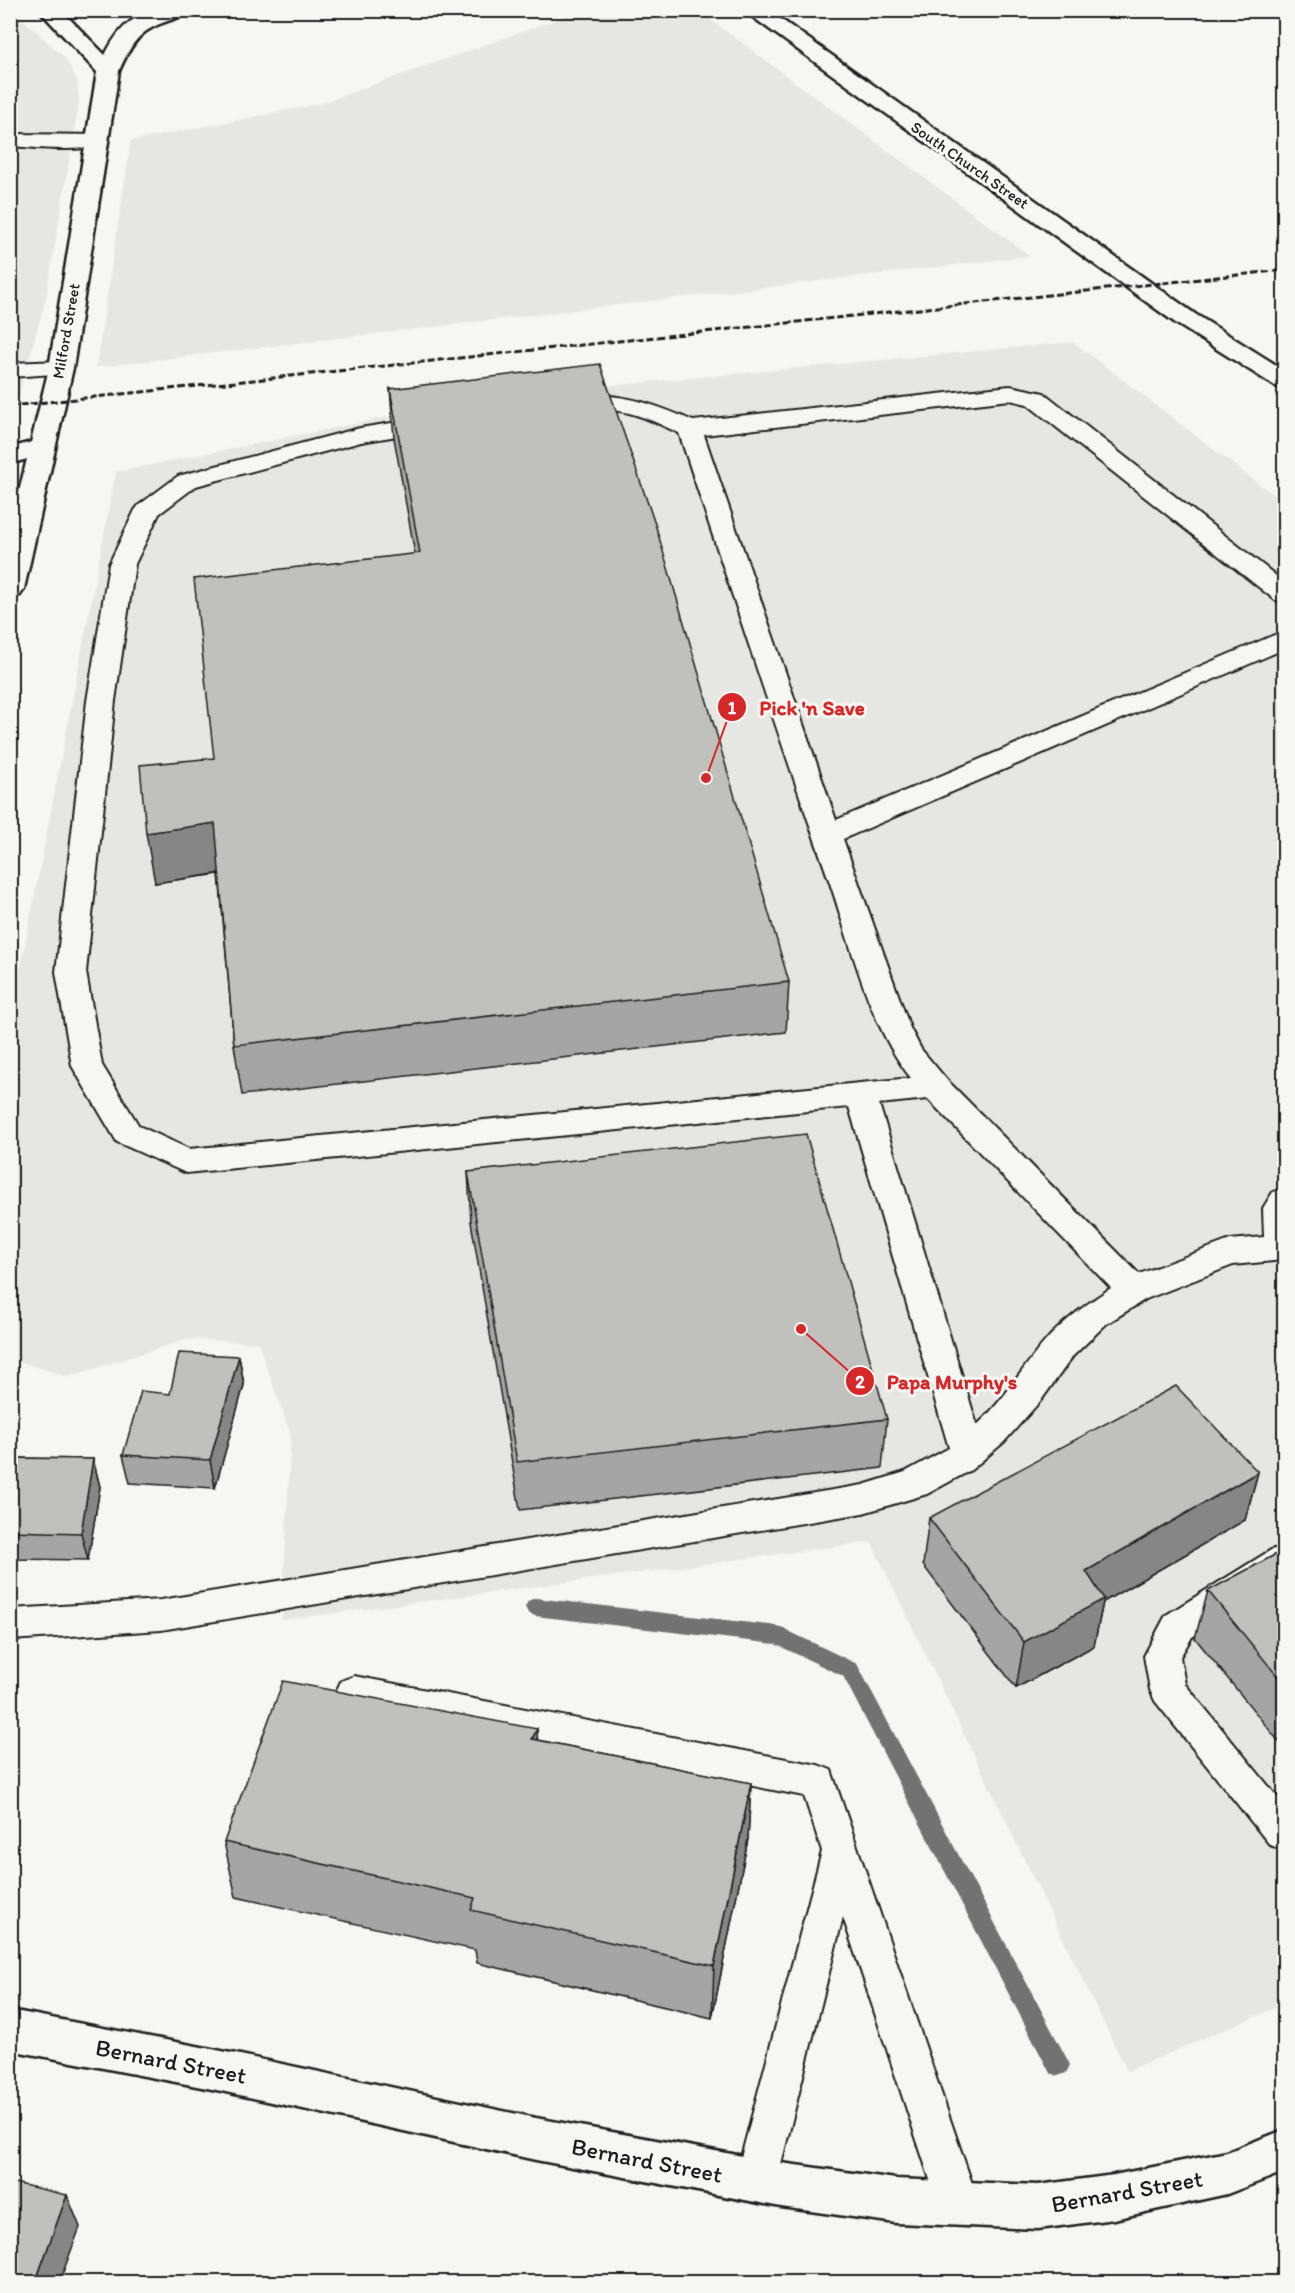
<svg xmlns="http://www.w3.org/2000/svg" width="1295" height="2293" font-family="Itim,sans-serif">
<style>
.built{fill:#e6e6e2}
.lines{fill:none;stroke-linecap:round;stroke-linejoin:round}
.stream{fill:#727271;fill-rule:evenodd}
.service-casing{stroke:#1c1c1c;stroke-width:4}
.minor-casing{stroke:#1c1c1c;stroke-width:5}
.tertiary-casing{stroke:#1c1c1c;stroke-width:5}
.secondary-casing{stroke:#1c1c1c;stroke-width:5}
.service{fill:#f6f6f2;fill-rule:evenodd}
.minor{fill:#f6f6f2;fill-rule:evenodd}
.tertiary{fill:#f6f6f2;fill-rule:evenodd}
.secondary{fill:#f6f6f2;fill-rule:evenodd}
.rail{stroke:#1c1c1c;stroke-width:3;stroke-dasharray:7 3;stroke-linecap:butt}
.wall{fill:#a5a5a3;stroke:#1c1c1c;stroke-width:1.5}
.shaded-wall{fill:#868684;stroke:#1c1c1c;stroke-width:1.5}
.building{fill:#c0c0bd;stroke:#1c1c1c;stroke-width:1.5}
.labels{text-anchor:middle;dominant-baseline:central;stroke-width:6;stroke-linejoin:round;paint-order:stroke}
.far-street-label{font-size:16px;fill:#1c1c1c;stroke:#f6f6f2}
.near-street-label{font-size:24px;fill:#1c1c1c;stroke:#f6f6f2}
.leader{fill:none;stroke:#d62828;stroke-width:2}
.callout-dot{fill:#d62828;stroke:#f6f6f2;stroke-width:2}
.mark-label{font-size:18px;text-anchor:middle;font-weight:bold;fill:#fff}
.callout-label{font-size:21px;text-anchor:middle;font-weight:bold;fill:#d62828;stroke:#f6f6f2;stroke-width:6;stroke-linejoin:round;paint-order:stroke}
</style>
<rect width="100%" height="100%" fill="#f6f6f2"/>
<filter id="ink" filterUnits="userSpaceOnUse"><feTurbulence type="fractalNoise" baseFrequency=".0167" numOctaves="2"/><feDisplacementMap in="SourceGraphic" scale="12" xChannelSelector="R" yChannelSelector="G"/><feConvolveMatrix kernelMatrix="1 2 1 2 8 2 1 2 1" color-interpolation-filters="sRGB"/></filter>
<g filter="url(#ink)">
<path class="built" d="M13,10l53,49 11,21 2,22 -33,196 -28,101 -7,1 -1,-389z
M583,10l116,1 331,245 -934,111 35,-226 188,-37z
M1073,342l211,161v1501l-157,67 -256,-529 -589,78 9,-185 -33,-92 -70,-4 -120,38 -57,-18v-340l105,-547 372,-75z"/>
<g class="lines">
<path class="stream" d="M535,1598l243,28 79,38 209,393 4,8 -4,8 -8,3 -8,-3 -207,-397 -68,-32 -240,-28 -7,-3 -3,-6 3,-6z"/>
<defs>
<path id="service" d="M10,134l95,1 3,5 -3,5c-30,7 -64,3 -95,1z
M61,361l8,2 4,5 -4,5 -59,4v-14z
M1010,386l34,7 240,189v20l-9,-2 -248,-196 -17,-4 -306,35 132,385 448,-189v18l-441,190 67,189 11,21 25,30 193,195 91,-34 34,-3 -1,-29 10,-16 11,-3v71l-51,5 -87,34 -40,25 -33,32 -31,43 -38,43 -33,28 -44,24 -64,19 -702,117 -151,10v-31l151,-9 702,-115 42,-13 44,-24 -100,-341 -663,66 -69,-31 -45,-76 -16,-94 31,-271 22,-137 26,-54 4,-5 39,-29 182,-48 76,-12 9,2 3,5 -3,5 -84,14 -165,44 -37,28 -24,50 -20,137 -29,271 16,93 37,61 50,23 722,-71c-40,-49 -60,-132 -80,-192 -53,-150 -102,-302 -152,-453 -22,-10 -43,-21 -68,-23 -17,-1 -33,4 -49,0l-3,-5 3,-5c48,-12 88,2 131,21zM928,1099l183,189c-22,14 -42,29 -61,48 -26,28 -44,63 -73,89l-98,-321z
M1284,1546v33l-92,58 -12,20 5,27 99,121v45l-14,-5 -115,-144 -5,-11 -6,-34 22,-41 105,-65z
M354,1676l464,89 13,5 148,434 -6,15 -15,6 -15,-6 -100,-302 -66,263 -6,15 -15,6 -15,-6 -6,-15 87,-329 -18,-55 -450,-88 -13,-5 -5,-11 5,-11z"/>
<path id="minor" d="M10,2010l202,39 324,69 245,45 115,16 142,6 76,-10 113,-23 57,-22v42l-57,22 -113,25 -76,10 -142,-6 -115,-16 -245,-47 -324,-71 -202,-39z"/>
<path id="tertiary" d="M42,439l9,3 4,5 -4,5 -41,12v-16z"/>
<path id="secondary" d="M39,10h22l44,45c21,-41 39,-45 82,-45l-2,5c-40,13 -49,17 -66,56l-46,297 -49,221 -4,6 -10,2v-68l39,-161 48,-296z
M743,10h25l427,304 89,56v18l-9,-2 -98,-62z"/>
</defs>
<use href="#service" class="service-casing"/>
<use href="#minor" class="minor-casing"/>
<use href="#tertiary" class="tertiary-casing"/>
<use href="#secondary" class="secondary-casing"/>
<use href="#service" class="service"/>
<use href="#minor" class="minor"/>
<use href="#tertiary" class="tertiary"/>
<use href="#secondary" class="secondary"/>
<path class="rail" d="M10,406l1274,-136"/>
</g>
<path class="wall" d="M390,389l399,593 -3,50 -544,63 -8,-50 -15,-171 -64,9 260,-329 -21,-116z
M468,1172l419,247 -5,49 -362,42 -49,-288z
M239,1356l5,29 -29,103 -85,-5 -7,-28 47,-61z
M10,1458l83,1 7,28 -12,73 -78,-1z
M1258,1472l-13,48 -142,82 -9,44 -78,42 -93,-123 6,-47z
M1284,1550v198l-89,-110 13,-47z
M538,1740l213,43 -3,56 -36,179 -235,-55 -2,-13 -239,-53 -12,-55z"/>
<path class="shaded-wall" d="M215,823l7,50 -67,10 -9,-50z
M239,1356l5,29 -29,103 -5,-28z
M93,1459l7,28 -12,73 -7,-27z
M1258,1472l-13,48 -142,82 -9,44 -78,42 8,-46 62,-71z
M537,1729l3,56 -8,-46z
M751,1783l-3,56 -36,179 2,-52z
M67,2195l13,32 -21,56h-24z"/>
<path class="building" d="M600,364l56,163 133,455 -555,63 -19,-222 -69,10 -6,-68 74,-7 -20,-179 226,-26 -30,-164z
M806,1134l81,285 -370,43 -49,-290z
M179,1353l60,3 -29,104 -87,-5 18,-64 29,3z
M1176,1386l82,86 -172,99 18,28 -80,43 -95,-124z
M10,1458l83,1 -12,74 -71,-2z
M1284,1550v134l-76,-93z
M283,1681l254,48 -5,10 219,44 -37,183 -243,-56 4,-12 -251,-56z
M10,2182l57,13 -32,88h-25z"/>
</g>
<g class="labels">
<g class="far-street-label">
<text transform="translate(970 165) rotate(35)">South Church Street</text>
<text transform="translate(66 331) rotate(-80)">Milford Street</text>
</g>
<g class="near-street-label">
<text transform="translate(171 2061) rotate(11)">Bernard Street</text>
<text transform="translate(647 2160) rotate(11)">Bernard Street</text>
<text transform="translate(1127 2191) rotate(-10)">Bernard Street</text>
</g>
</g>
<path class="leader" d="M706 778L732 707M801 1329L860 1381"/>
<g class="callout-dot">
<circle cx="706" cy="778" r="6"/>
<circle cx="801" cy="1329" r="6"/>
<circle cx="732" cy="707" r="15"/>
<circle cx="860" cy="1381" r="15"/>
</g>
<g class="mark-label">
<text x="732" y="714">1</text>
<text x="860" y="1388">2</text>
</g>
<g class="callout-label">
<text x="812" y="715">Pick 'n Save</text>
<text x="952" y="1389">Papa Murphy's</text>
</g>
<rect width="1295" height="2293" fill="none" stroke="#f6f6f2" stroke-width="36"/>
<rect x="18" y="18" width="1259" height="2257" fill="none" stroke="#1c1c1c" stroke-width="2" filter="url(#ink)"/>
</svg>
